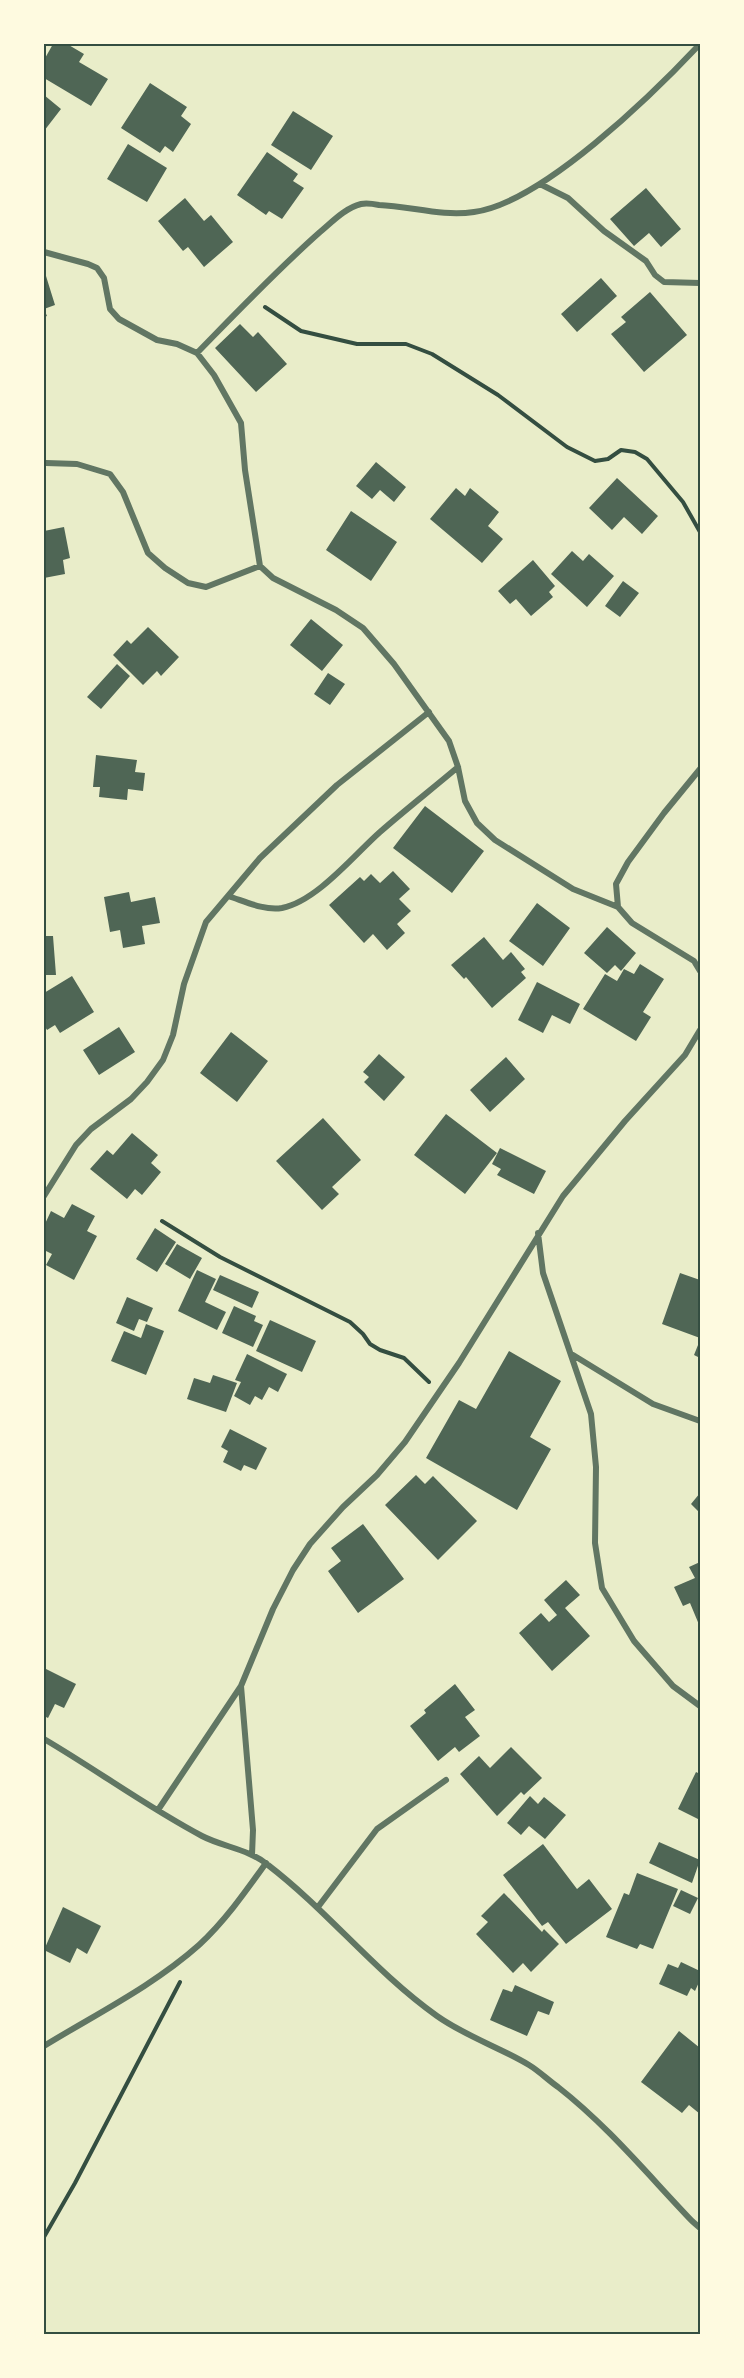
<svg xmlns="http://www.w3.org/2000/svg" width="744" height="2378" font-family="Manrope,sans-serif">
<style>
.building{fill:#4f6655}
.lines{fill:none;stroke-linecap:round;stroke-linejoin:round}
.path{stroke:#344e41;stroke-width:4}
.minor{stroke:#617663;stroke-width:6}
.neatline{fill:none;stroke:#344e41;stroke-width:2}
</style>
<rect width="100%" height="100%" fill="#e9edc9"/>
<path class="building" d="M53,44h14l17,10 -5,8 29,17 -17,27 -47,-28v-18z
M150,83l37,24 -6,9 10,8 -18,28 -8,-6 -5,7 -39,-25z
M44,95l17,14 -17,22z
M293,111l40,25 -22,34 -40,-25z
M128,144l39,24 -20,34 -40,-23z
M267,152l31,22 -5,7 11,7 -22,31 -13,-8 -3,4 -29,-20z
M646,188l35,41 -20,18 -12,-14 -15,13 -24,-27z
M185,198l19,23 7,-6 22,27 -29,25 -16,-20 -5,4 -25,-30z
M46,276l9,29 -11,4 3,7 -3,1v-40z
M601,278l16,18 -40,36 -16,-18z
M650,292l37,43 -43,37 -33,-38 15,-12 -5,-5z
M240,324l13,13 5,-5 29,32 -31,28 -41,-44z
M376,462l30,25 -12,15 -14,-12 -8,9 -16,-13z
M617,478l41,38 -16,18 -18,-17 -12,13 -23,-22z
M456,488l9,8 5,-8 29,24 -11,14 15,13 -21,24 -52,-44z
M351,511l46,31 -26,39 -45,-31z
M64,527l6,31 -7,2 2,14 -21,4v-47z
M572,551l11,10 6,-7 25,22 -27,31 -36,-33z
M533,560l22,26 -6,6 4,5 -22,19 -15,-17 -6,5 -12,-13z
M623,581l16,12 -19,24 -15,-11z
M311,619l32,26 -21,26 -32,-26z
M148,627l31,30 -18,19 -4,-5 -14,14 -30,-30 14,-15 4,4z
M117,664l13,12 -29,33 -14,-12z
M328,673l17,11 -15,21 -16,-11z
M96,755l41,5 -2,12 10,1 -2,18 -15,-2 -1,11 -28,-3 1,-10h-7z
M425,806l59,45 -32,42 -59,-45z
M393,871l17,18 -11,10 12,12 -14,13 8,9 -18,17 -14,-16 -9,9 -35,-38 31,-28 4,4 7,-7 9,9z
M129,892l2,10 24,-5 5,26 -18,3 3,18 -22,4 -3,-18 -10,2 -6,-35z
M537,903l33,25 -27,38 -34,-25z
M607,927l29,26 -15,18 -6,-6 -8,8 -23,-20z
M44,936h9l3,39h-12z
M484,937l19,23 8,-8 14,17 -4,3 5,6 -34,30 -26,-31 -2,2 -13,-14z
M640,964l24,15 -21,33 8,5 -15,24 -53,-32 22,-35 12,7 7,-12 10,5z
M72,976l22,36 -34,21 -5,-8 -8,5 -3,-5v-32z
M537,982l43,22 -10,20 -18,-9 -9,18 -25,-13z
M119,1027l16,25 -36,23 -16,-25z
M231,1032l37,29 -31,41 -37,-29z
M379,1054l26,23 -21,24 -20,-19 5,-5 -6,-5z
M506,1057l19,22 -35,33 -20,-22z
M446,1114l51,39 -32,41 -51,-39z
M323,1118l38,42 -29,27 7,7 -17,16 -46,-49z
M132,1133l26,22 -7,8 10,9 -19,23 -7,-6 -8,10 -37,-30 17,-19 6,5z
M500,1148l46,23 -12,23 -37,-19 4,-6 -9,-5z
M72,1204l23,12 -8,15 10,5 -23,44 -28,-15 6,-11 -8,-4v-24l7,-15 13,7z
M155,1228l21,14 -19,30 -21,-13z
M177,1244l25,14 -12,21 -25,-15z
M197,1270l19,9 -11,23 21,10 -9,18 -39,-19z
M680,1273l20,7v58l-38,-14z
M220,1275l39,17 -7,16 -39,-18z
M127,1297l26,11 -6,14 -8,-3 -5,12 -18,-8z
M234,1306l22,10 -2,5 9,4 -10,22 -31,-14z
M270,1320l46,21 -14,31 -46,-21z
M146,1324l18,7 -18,44 -35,-14 13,-30 17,7z
M700,1340v18l-6,-3z
M509,1351l52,30 -31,56 21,12 -34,61 -91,-52 33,-58 17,9z
M247,1354l40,20 -9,18 -9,-5 -7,13 -7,-4 -5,9 -16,-9 7,-14 -6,-2z
M213,1375l24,8 -11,29 -39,-13 7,-21 16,5z
M230,1429l37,19 -11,22 -12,-5 -3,6 -18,-9 5,-11 -7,-4z
M416,1475l9,9 8,-8 44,45 -39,39 -53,-55z
M700,1493v20l-9,-9z
M363,1524l41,55 -46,34 -30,-42 13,-10 -10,-13z
M700,1562v65l-10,-24 -7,3 -9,-19 21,-9 -6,-11z
M566,1580l14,15 -15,13 25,28 -38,35 -33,-38 22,-20 8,9 8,-7 -13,-15z
M44,1668l32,16 -12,24 -9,-4 -7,14 -4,-2z
M455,1684l20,26 -10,7 15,19 -21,16 -4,-5 -17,14 -28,-35 16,-13 -2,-3z
M511,1747l31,31 -18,17 -3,-3 -24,24 -37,-42 19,-18 11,12z
M696,1772l4,2v46l-22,-11z
M530,1796l8,8 6,-7 22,18 -21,24 -16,-13 -8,9 -14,-12z
M659,1842l41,18 -8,23 -43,-20z
M543,1844l34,45 12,-10 23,30 -46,35 -18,-22 -6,4 -39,-51z
M637,1873l41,16 -25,60 -13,-5 -3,5 -31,-12 18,-44 5,2z
M681,1890l17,8 -8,16 -17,-8z
M504,1893l38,39 2,-3 15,15 -28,28 -8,-9 -10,10 -37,-39 12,-12 -7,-6z
M63,1907l38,19 -14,28 -10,-6 -7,15 -26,-13z
M681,1962l19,9v9l-5,11 -4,-3 -4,8 -28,-12 9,-20 10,4z
M515,1985l39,17 -5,13 -11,-4 -11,25 -37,-16 13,-31 9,3z
M679,2031l21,17v66l-11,-9 -7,8 -41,-31z"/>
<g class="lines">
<path class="path" d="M265,307l36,24 56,13h49l26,10 66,41 69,52 28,14 13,-2 13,-9 14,2 12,7 36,43 17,30
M162,1221l58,36 130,65 13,12 7,10 10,6 24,8 25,24
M44,2237l31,-54 105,-201"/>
<path class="minor" d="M540,184l28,14 36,33 42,30 9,14 9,7 36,1
M44,252l44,12 9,4 7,10 6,31 9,10 38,21 20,4 20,9 17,22 27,48 4,47 15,96 13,12 63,32 27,18 31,36 55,77 9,26 7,34 12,22 18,17 78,49 45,18
M197,353c40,-41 80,-83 123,-121 12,-10 25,-24 41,-28 5,-1 13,0 18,1 31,1 63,12 95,7 68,-9 179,-118 226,-168
M46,463l31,1 33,10 13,18 25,61 17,15 23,15 18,4 54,-21
M700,769l-36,44 -36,49 -12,22 2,23 14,16 62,38 6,10
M228,896c16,5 36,15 54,12 35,-7 72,-53 98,-76 25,-22 52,-43 78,-65
M44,1196l32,-51 15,-16 40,-30 16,-17 16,-22 10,-25 11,-51 22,-62 54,-64 77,-73 92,-73
M538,1233l5,40 48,141 5,53 -1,76 7,45 32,53 39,45 27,20
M573,1355l80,49 47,17
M241,1686l12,144 -1,25
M44,1739c53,31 103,68 158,97 21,11 47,13 66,29 60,46 107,107 169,151 28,20 62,31 92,49 10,6 19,15 29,22 50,39 90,88 134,134l8,7
M158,1810l83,-124 32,-77 20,-39 17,-26 33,-37 34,-32 28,-33 54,-79 104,-167 62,-75 60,-66 15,-25
M318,1907l59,-78 69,-49
M44,2046c52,-32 109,-60 155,-101 26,-24 47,-54 67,-82"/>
</g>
<rect width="744" height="2378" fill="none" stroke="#fefae0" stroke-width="90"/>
<rect x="45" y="45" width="654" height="2288" class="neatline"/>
</svg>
